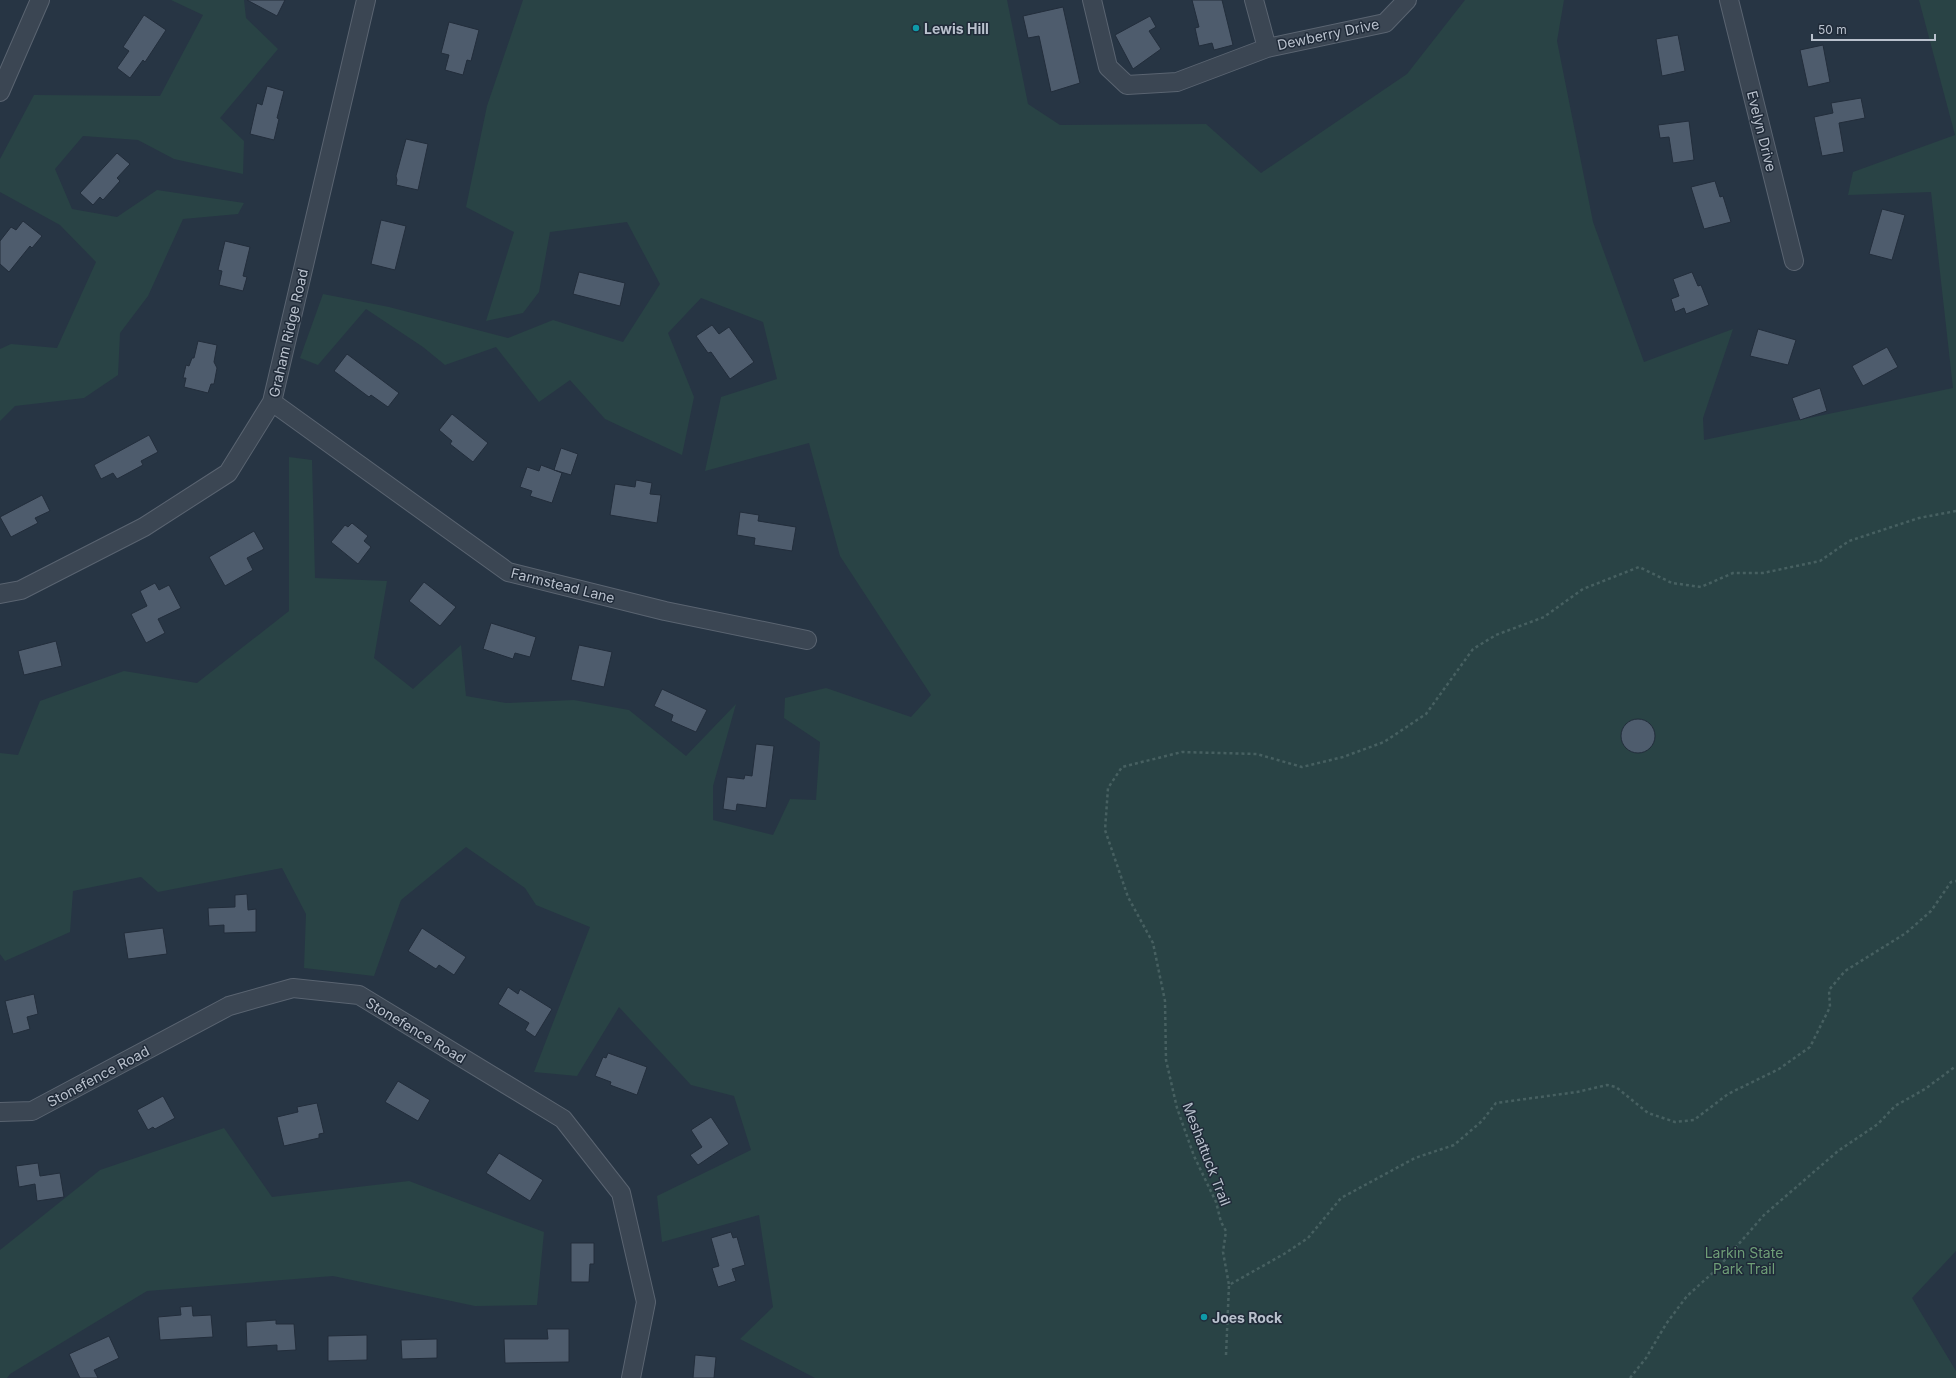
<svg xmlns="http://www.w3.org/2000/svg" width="1956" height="1378" font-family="Inter,sans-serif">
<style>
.green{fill:#294345}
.building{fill:#4e5c6d;stroke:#222d3b}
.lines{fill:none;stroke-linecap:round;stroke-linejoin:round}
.minor-casing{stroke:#5a6471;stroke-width:20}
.path{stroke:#476061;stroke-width:2.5;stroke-dasharray:3 3;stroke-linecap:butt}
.minor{stroke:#3b4653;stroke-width:18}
.culture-dot{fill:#0f9aa8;stroke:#202b39;stroke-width:1.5}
.labels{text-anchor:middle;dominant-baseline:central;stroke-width:3;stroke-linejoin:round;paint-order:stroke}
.poi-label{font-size:14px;font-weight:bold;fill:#b9c1cd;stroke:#202b39;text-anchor:start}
.street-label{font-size:14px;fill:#b9c1cd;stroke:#202b39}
.park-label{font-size:14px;fill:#6f9e77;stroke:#202b39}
</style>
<rect width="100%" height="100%" fill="#273544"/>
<path class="green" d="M171,0h73l2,18 32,31 -58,69 24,23 -1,33 -69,-15 -36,-19 -55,-4 -28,33 17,40 45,8 40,-27 87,13 -6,11 -55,5 -35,77 -28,37 -2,42 -34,23 -69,8 -15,15v-72l11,-5 46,4 39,-86 -36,-37 -60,-33v-33l34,-64 126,1 43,-81z
M523,0h484l21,104 32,21 146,-1 55,49 146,-99 58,-74h99l-7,41 36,181 51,140 89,-33 -30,89 1,22 249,-52 -22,-196 -83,3 5,-23 102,-37 -36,-135h37v1251l-44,47 44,73v7h-1141l-75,-39 33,-32 -14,-92 -97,27 -5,-46 94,-46 -17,-54 -43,-11 -72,-78 -42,69 -43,-4 56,-145 -54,-22 -11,-17 -59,-41 -65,53 -27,76 -70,-8 2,-54 -24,-46 -124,24 -17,-15 -68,14 -3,41 -65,29 -5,-7v-201l18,2 22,-54 84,-30 73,12 92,-72v-154l23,3 3,118 72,3 -13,77 39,31 48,-44 5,51 40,7 68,-3 55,10 57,46 50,-52 -23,82v34l60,15 17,-36 26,1 4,-58 -36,-24 1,-20 41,-10 85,29 20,-22 -91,-139 -31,-113 -104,28 16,-74 56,-18 -14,-57 -62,-24 -33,35 26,64 -12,58 -77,-36 -35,-39 -31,22 -43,-55 -51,18 -22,-18 -57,-38 -48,56 -18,-7 23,-64 66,13 119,31 45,-18 70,22 37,-58 -33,-62 -77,10 -11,60 -16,21 -37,8 28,-89 -48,-25 21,-101z
M224,1128l48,69 137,-16 135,51 -7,73 -62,1 -142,-30 -186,15 -137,83 -3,4h-7v-128l100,-80z"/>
<path class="building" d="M247,0h38l-8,16z
M1192,0h30l11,45 -19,5 -2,-7 -13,3 -4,-18 4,-1z
M1063,7l17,76 -29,9 -12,-56 -11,2 -5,-22z
M144,15l22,15 -21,32 -2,-2 -13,18 -13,-10 12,-17 -6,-4z
M1150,16l6,11 -7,4 12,18 -28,20 -18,-34z
M449,22l30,8 -8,31 -4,-1 -4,15 -18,-5 4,-15 -8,-2z
M1678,35l7,36 -23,5 -6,-37z
M1823,45l7,37 -22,5 -8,-37z
M267,86l17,5 -7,27 2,1 -5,21 -24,-6 7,-31 5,2z
M1861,98l4,20 -26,5 5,29 -22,4 -8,-39 19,-4 -2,-10z
M1689,121l5,39 -21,3 -4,-26 -9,1 -2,-13z
M406,139l22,5 -10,46 -22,-5 1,-5 -1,-4z
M117,153l13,11 -13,14 3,3 -17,19 -3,-3 -7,8 -13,-12z
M1715,181l5,16 3,-1 8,26 -27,7 -13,-42z
M1882,209l23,6 -13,45 -23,-6z
M381,220l25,6 -11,44 -24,-6z
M23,221l19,15 -10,12 -2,-2 -21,26 -9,-8v-23l11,-14 5,3z
M225,241l25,6 -7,29 4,1 -4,14 -24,-6 3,-14 -4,-1z
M579,272l46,11 -5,23 -47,-12z
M1692,272l6,14 3,-1 8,20 -23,9 -2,-6 -9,4 -4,-13 8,-3 -6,-17z
M712,325l7,9 10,-7 25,35 -24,17 -19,-27 -3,1 -12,-17z
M1758,329l38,11 -8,25 -38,-9z
M198,341l19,4 -3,17 3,6 -3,16h-3l-3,9 -24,-6 2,-9h-3l3,-13 3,1 3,-8h2z
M1887,347l11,20 -35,19 -11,-20z
M347,354l52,39 -11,14 -17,-12 -2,2 -35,-26z
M1820,388l7,23 -27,9 -8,-22z
M452,414l36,29 -15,19 -23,-18 2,-3 -13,-11z
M149,435l9,17 -17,9 2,4 -26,14 -4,-6 -12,6 -7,-14z
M561,448l17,6 -7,21 -17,-5z
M541,465l21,8 -10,30 -22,-7 2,-5 -12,-4 7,-20 12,4z
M636,480l16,3 -2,11 11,1 -4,28 -47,-8 5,-31 20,3z
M42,495l8,16 -15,7 3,5 -27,14 -11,-20z
M740,512l19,3 -1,6 38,6 -4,24 -38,-6 1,-7 -18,-3z
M352,523l16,13 -4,5 7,6 -13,17 -27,-22 14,-17 3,2z
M254,531l10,18 -17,9 6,12 -28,16 -16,-29z
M424,582l32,25 -16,19 -31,-25z
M155,583l4,7 10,-5 12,23 -23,11 7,14 -19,10 -15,-29 16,-8 -7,-15z
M491,623l45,14 -6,20 -15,-4 -2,6 -30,-10z
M56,641l6,25 -38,9 -6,-24z
M579,645l33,7 -8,35 -33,-7z
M662,689l45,21 -11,22 -25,-11 2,-6 -19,-9z
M1621 736a17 17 0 1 1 34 0a17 17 0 1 1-34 0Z
M756,744l18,2 -8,62 -29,-4 -1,7 -13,-2 4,-32 17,2 1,-4 7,1z
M247,894l1,16 8,-1v23l-32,1v-8l-15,1 -1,-18 27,-1v-12z
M163,928l4,26 -39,5 -4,-26z
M422,928l44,29 -12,18 -15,-10 -3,4 -28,-18z
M508,987l10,7 2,-5 32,20 -17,28 -10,-7 4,-7 -31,-19z
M34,994l4,20 -11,3 3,12 -17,5 -8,-33z
M608,1053l39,14 -10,28 -27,-10 1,-3 -16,-6 8,-19 3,1z
M398,1081l32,19 -12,21 -33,-19z
M163,1096l12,22 -20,11 -2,-2 -5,3 -11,-20z
M317,1103l7,30 -5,1v4l-35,8 -7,-29 21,-5 -1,-5z
M711,1117l18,27 -31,21 -8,-10 12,-8 -11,-17z
M499,1153l44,27 -13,21 -44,-28z
M38,1163l2,13 20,-3 4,24 -27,4 -2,-17 -16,3 -3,-21z
M731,1232l2,6 4,-1 8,28 -13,4 4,12 -18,6 -6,-19 7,-2 -8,-28z
M571,1243h23v21h-4l-1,18h-18z
M192,1306l1,10 18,-1 2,22 -53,3 -2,-23 23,-2 -1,-8z
M276,1320v4h18l2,26 -19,1v-6l-30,2 -1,-25z
M547,1329h22v33l-64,1 -1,-24h44z
M367,1335v25l-39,1v-25z
M109,1336l10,22 -25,12 4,8h-18l-11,-24z
M437,1339v19l-35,1 -1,-19z
M695,1355l21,2 -2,21h-21z"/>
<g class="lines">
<defs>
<path id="minor" d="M1092,0l16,67 19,18 50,-3 90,-34
M1254,0l13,48 118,-25 22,-23
M1729,0l65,261
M0,92l40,-92
M272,402l236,170 157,39 142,29
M0,594l21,-4 123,-63 84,-54 44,-71 94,-402
M0,1112l32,-1 197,-105 64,-18 66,7 204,124 58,74 25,109 -15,76"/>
</defs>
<use href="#minor" class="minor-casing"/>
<path class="path" d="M1956,511l-37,7 -70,23 -29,20 -57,12h-30l-32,14 -29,-4 -33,-16 -56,22 -39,28 -48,18 -23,14 -47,65 -42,28 -41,15 -41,10 -45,-13 -75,-2 -60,15 -14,21 -3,42 23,67 25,46 12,58 1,59 11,48 17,48 22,46 5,20 5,9 -3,21 6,33 55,-31 24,-16 33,-40 74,-40 39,-13 28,-24 14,-18 81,-11 30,-7 9,2 32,26 27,9 19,-2 34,-26 51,-25 31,-22 20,-40 -1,-17 16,-19 61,-38 25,-22 20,-29 5,-1
M1226,1355l3,-70
M1630,1378l16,-20 20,-34 21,-28 29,-26 48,-55 74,-64 40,-27 17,-18 30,-17 31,-23"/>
<use href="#minor" class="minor"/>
</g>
<g class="culture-dot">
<circle cx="916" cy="28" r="4"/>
<circle cx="1204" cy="1317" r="4"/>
</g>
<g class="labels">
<g class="poi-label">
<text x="924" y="28">Lewis Hill</text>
<text x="1212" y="1317">Joes Rock</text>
</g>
<g class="street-label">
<text transform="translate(1328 34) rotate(-12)">Dewberry Drive</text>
<text transform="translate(1762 131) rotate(76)">Evelyn Drive</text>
<text transform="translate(288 333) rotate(-77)">Graham Ridge Road</text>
<text transform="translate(563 585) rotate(14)">Farmstead Lane</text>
<text transform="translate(416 1030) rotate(31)">Stonefence Road</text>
<text transform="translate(98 1076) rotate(-28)">Stonefence Road</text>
<text transform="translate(1207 1154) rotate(69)">Meshattuck Trail</text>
</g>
<g class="park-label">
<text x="1744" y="1252">Larkin State<tspan x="1744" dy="16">Park Trail</tspan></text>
</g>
</g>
<path d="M1812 34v6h123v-6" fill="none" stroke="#b9c1cd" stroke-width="2"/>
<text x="1818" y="34" font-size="12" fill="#b9c1cd" stroke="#202b39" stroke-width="3" paint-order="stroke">50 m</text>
</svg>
